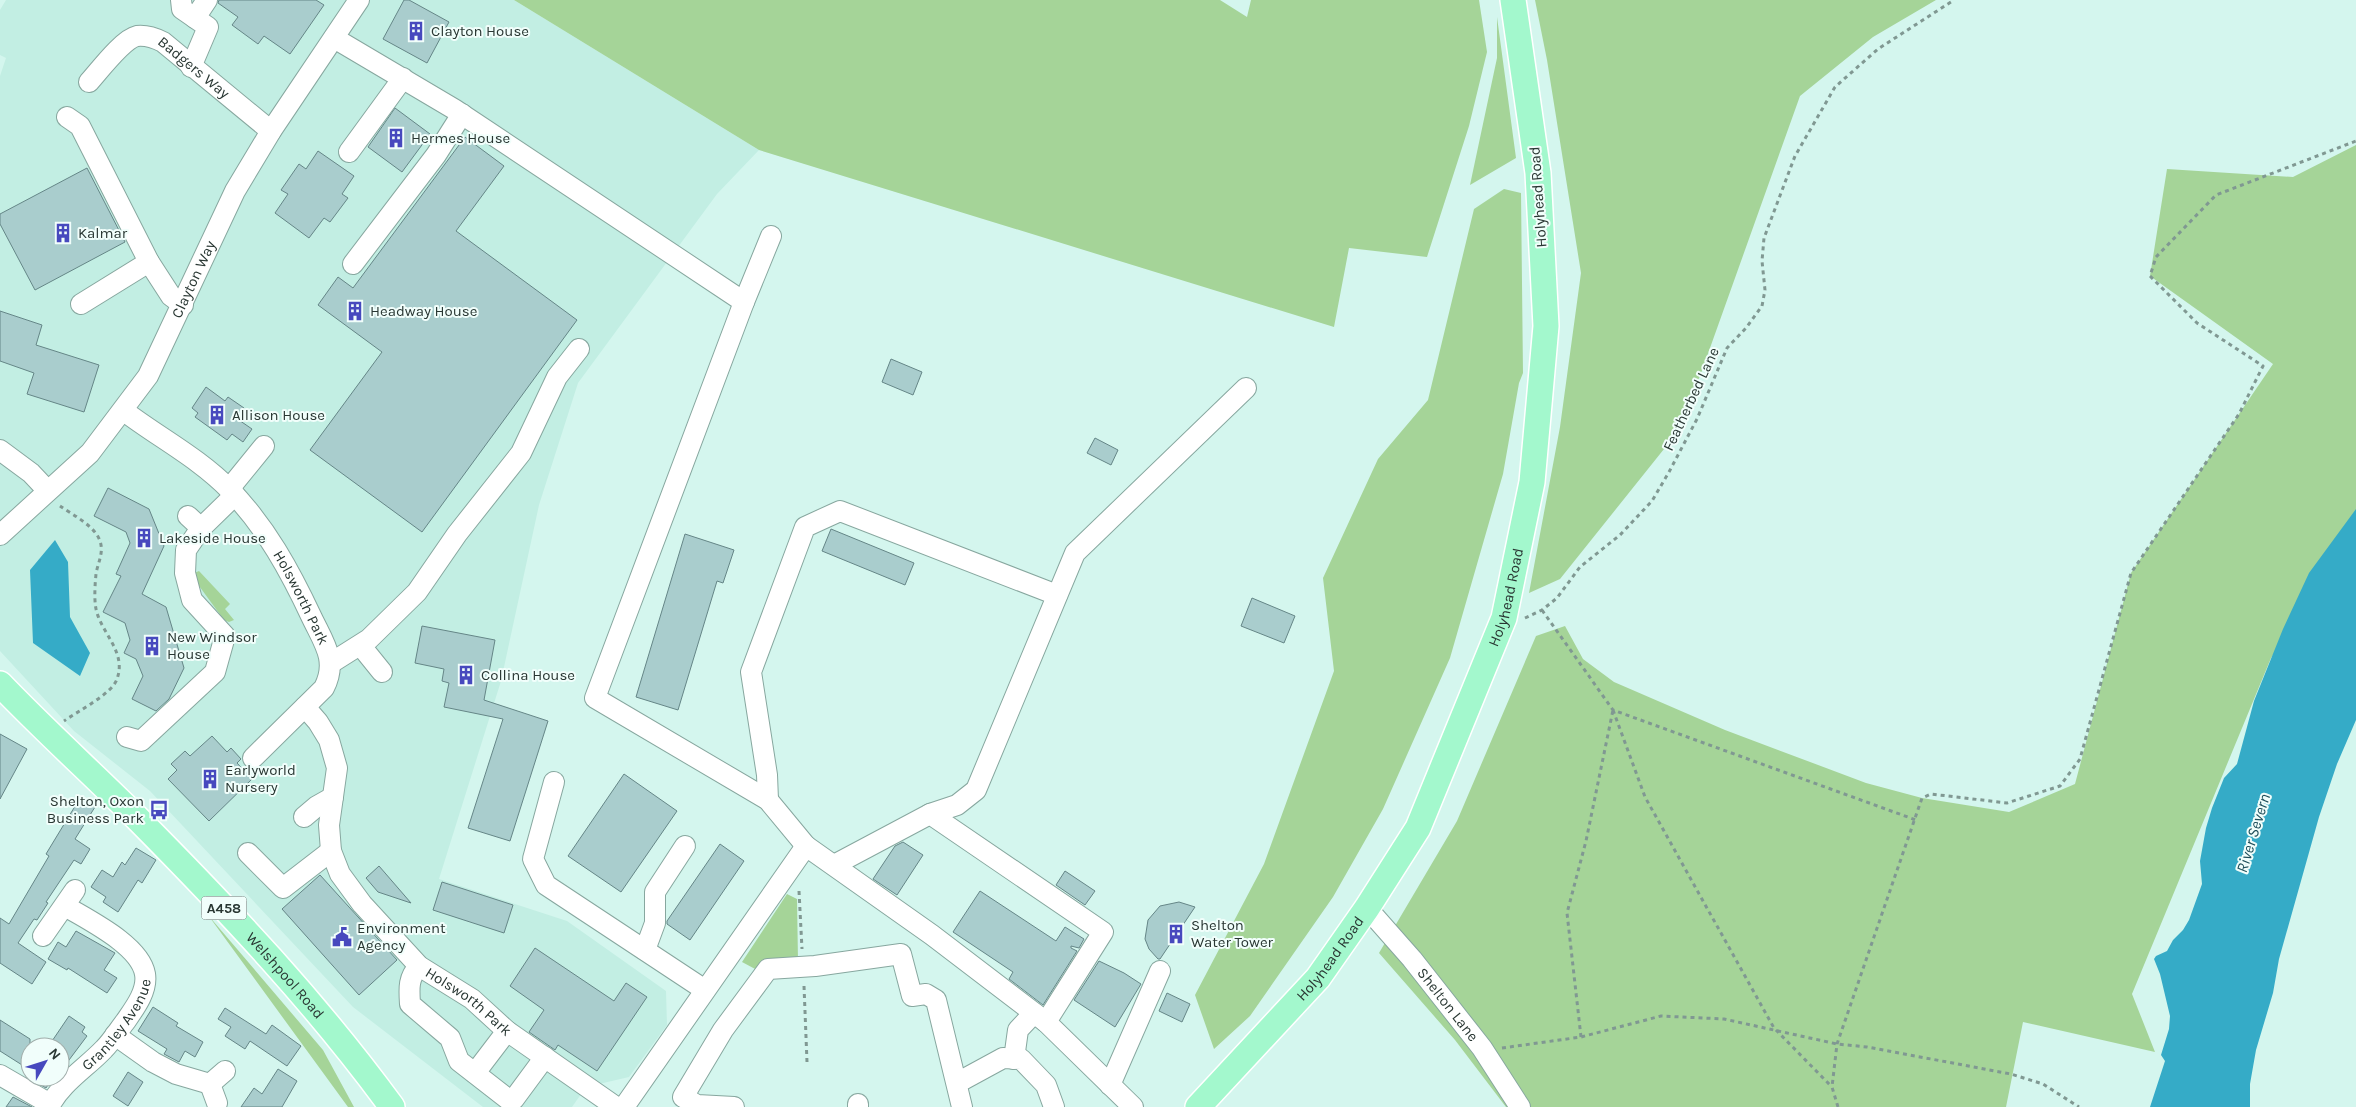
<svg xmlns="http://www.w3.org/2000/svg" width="2356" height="1107" font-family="Karla,sans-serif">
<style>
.built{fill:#c2eee3}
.green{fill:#a5d498}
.water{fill:#35abc7}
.building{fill:#a9cdcd;stroke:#658687}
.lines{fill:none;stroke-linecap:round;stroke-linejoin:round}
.minor-casing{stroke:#87a79f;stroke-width:22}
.major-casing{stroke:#fff;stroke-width:28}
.path{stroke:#809892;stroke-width:3;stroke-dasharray:4 4;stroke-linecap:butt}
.minor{stroke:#fff;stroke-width:20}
.major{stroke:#a3f8cd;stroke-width:25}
.labels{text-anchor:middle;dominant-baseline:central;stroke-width:4;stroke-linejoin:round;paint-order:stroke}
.shield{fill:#f1fefb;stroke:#65736f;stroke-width:1}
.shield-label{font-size:14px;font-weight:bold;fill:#293733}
.poi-label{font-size:15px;fill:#293733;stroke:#f1fefb;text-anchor:start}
.street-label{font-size:15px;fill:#293733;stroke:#f1fefb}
.water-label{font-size:16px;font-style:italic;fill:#1f4f5b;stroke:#f1fefb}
</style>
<rect width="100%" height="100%" fill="#d4f6ee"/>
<path class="built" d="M6,0h508l245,150 -42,44 -139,189 -39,122 -38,176 -62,198 128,42 99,70 1,34 -38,52 -43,10 -14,20h-89l-130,-100 -203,-216 -76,-60 -74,-80v-575l6,-18 -6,-3v-45z"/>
<path class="green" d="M514,0h706l27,17 4,-17h228l8,52 -18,74 -42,131 -78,-9 -15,79 -575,-177z
M1535,0h401l-63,37 -73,59 -100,280 -32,68 -108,135 -31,14 31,-166 21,-154 -34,-213z
M1497,17l19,141 -46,27 27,-127z
M2356,145v386l-85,127 -139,336 23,58 -132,-30 -17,85h-500l-51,-67 -76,-87 78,-132 79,-185 29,-10 18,33 31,23 111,48 141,53 56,15 87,14 66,-28 56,-211 142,-209 -123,-88 17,-107 126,8z
M1504,189l17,4 2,180 -4,10 -16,91 -53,184 -67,151 -50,88 -83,119 -36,33 -19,-54 69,-131 70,-193 -11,-93 55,-119 50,-59 46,-191z
M199,571l31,33 -5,5 9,11 -5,2 -5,-2 -30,-41v-6z
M787,894l10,5 1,62 -41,9 -15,-8z
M208,915l115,135 31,57h-6z"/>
<path class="water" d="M2356,509v211l-19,44 -18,53 -40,142 -6,34 -17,57 -6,34v23h-100l15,-46 -4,-6 8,-26 1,-13 -10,-42 -6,-15 2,-3 11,-5 6,-11 10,-10 6,-10 13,-36 -2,-23 6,-33 6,-20 12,-30 13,-14 17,-63 29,-72 26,-56z
M55,540l13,22 2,55 20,36 -10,23 -47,-33 -3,-73z"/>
<path class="building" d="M219,0h97l8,5 -34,49 -26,-18 -6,8 -26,-19 6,-8 -20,-14z
M404,0h5l40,22 -22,41 -44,-24z
M395,108l35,26 -28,38 -34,-25z
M465,137l39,29 -48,65 121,89 -155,212 -112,-82 72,-98 -64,-47 20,-28 15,11z
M318,151l36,25 -12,18 6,4 -18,24 -6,-4 -15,20 -34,-25 13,-19 -7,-4 18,-26 7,5z
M87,168l38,74 -90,48 -35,-66v-10z
M0,311l42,14 -6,20 63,20 -15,47 -57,-18 7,-21 -34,-12z
M891,359l31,13 -9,23 -31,-13z
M206,387l19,14 3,-4 16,11 -8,10 16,11 -9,13 -11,-8 -5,6 -32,-23 3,-4 -6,-5z
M1095,438l23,12 -7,15 -24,-12z
M108,488l41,21 15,37 -22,48 24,13 18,61 -15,31 -13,12 -24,-12 11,-23 -7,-17 -12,-6 6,-13 -5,-17 -22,-11 18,-36 -5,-2 14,-31 -4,-11 -32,-16z
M831,529l83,34 -9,22 -83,-34z
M685,534l49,16 -11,33 -6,-2 -39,129 -42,-13z
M1252,598l43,18 -11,27 -43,-17z
M422,626l73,14 -11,60 64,21 -38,120 -42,-13 35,-109 -59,-12 5,-24 -7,-2 2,-12 -29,-6z
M0,734l27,15 -27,50z
M212,736l15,16 4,-4 10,11 -4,4 15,16 -43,42 -41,-42 9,-9 -6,-6 14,-13 5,5z
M624,774l53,37 -56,81 -53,-36z
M80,798l15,9 -20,32 15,10 -9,15 -7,-4 -28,42 2,1 -11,17 -3,-1 -16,24 28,19 -14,22 -32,-21v-45l9,6 40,-68 -3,-2z
M903,842l20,13 -26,40 -24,-16 22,-33z
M720,844l24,17 -54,79 -23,-16v-3z
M136,848l20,12 -14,23 -4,-3 -20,32 -15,-10 3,-5 -15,-10 11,-17 11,7 9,-15 3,3z
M379,866l32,37 -33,-11 -12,-14z
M1065,871l30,20 -10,14 -29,-20z
M320,875l77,85 -38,35 -77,-86z
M442,882l71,23 -9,28 -71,-23z
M980,891l76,50 9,-14 19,12 -5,9 -8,-2v2l6,3 -34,54 -34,-26 4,-7 -60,-40z
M1179,902l16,5 -35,52h-2l-9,-10 -4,-10 3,-19 12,-14z
M76,931l39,22 -11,17 13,8 -10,15 -39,-25 -1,2 -19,-11 10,-17 8,5z
M535,948l79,53 12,-18 21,14 -50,74 -39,-26 -3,5 -26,-18 15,-22 -34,-24z
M1099,961l25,12 17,11 -26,43 -41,-27z
M1167,993l23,11 -8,18 -23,-11z
M153,1007l25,16 -2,3 27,16 -8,15 -10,-6 -6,11 -15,-8 3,-5 -29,-18z
M225,1008l41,26 6,-9 29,21 -14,20 -37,-25 -5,8 -20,-13 6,-9 -13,-8z
M69,1016l16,11 -3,5 5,4 -27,36v-25h-12z
M0,1020l30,19v31l-30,-19z
M278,1069l19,12 -15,26h-41l13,-19 8,6z
M128,1072l15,10 -15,24 -15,-10z
M27,1077h26l-7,11z
M13,1097l19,10h-26z"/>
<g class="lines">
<defs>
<g id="minor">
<path d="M181,0l1,9 26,18 -17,40"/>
<path d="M195,18l12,-18"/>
<path d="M334,38l120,71 290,193"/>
<path id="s1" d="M89,82c10,-11 34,-43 48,-46 9,-1 18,2 26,6l108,89"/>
<path d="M67,117l13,9 69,136"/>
<path d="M349,152l54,-74"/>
<path d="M771,236l-27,66 -149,396 173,102 38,46"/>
<path d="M353,264l83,-109 26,-41"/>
<path d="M81,304l68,-42 22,34 12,9"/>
<path id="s2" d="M124,411c34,26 75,47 106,79 36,37 60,81 82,128 12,25 26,43 12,70l-71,70"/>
<path d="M0,450l31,23 16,17"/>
<path d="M229,489l35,-43"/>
<path d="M188,516l13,12"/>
<path id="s3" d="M0,535l90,-82 58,-77 87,-185 36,-60 88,-131"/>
<path d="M361,646l21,26"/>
<path d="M331,663l38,-24 48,-47 40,-58 64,-81 36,-76 22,-28"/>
<path id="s4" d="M305,707l13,15 11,18 8,28 -8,57 2,26 9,23 22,30 57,62 53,33 35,32 109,76"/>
<path d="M127,737l14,4 74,-69 10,-36 -33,-36 -7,-27 1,-23 15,-22 34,-33"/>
<path d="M554,782l-21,77 13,26 159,105"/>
<path d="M768,800l-1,-25 -16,-103 54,-145 35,-16 217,84"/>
<path d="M930,814l27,-9 19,-15 99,-237 171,-165"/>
<path d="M304,817l13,-11 16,-9"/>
<path d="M248,853l35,35 48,-37"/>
<path d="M834,865l96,-51 173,118 -57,90"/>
<path id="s5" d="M1367,908l45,51 70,89 38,59"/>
<path d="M43,936l32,-46"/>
<path d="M645,950l10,-27v-31l30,-46"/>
<path d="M419,966c-11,12 -10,22 -9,38l40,34 9,23 50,39 5,-1 31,-42"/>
<path d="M115,1035l38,27 23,12 34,10"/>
<path d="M1014,1059l4,-29 16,-17"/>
<path d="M475,1073l32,-42"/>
<path d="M0,1075l50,29"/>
<path d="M957,1083l46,-25 18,1 25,26 8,22"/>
<path d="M1110,1085l50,-114"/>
<path d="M217,1103l-7,-19 15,-13"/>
<path d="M858,1104v3"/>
<path id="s6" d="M49,1107c12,-24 37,-39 55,-58 8,-8 14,-18 21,-27 9,-13 23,-31 20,-48 -5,-29 -57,-54 -80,-68"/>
<path d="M624,1107l182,-261 126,89 114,87 87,85"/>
<path d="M734,1107l-37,-2 -14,-8 40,-67 45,-61 47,-3 86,-12 11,42 14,-2 10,6 26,107"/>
</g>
<g id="major">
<path id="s7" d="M0,684c45,47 94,91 140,137 90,91 176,182 252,286"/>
<path id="s8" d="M1198,1107l120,-129 49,-70 51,-80 86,-210 28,-136 14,-156 -8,-153 -25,-173"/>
</g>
</defs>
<use href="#minor" class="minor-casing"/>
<use href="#major" class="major-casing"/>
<path class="path" d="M60,506c13,9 35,20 40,35 4,12 -2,21 -4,33 -1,10 -2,25 0,35 5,24 31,43 21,70 -5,15 -39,32 -53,42
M1542,610l71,100 303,110
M1525,618l17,-8 15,-12 23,-31 40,-32 32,-34 17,-29 28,-53 30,-71 19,-20 16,-22 3,-16 -3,-29 2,-23 31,-82 40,-69 43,-38 76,-49
M1613,710l32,87 129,231 57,58
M799,891l3,58
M804,986l3,76
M1581,1037l-14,-124 19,-72 27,-131
M1502,1048l79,-11 80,-21 63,3 113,25 30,3 144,27 32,10 36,23
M1838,1107l-6,-20 5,-43 85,-246 9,-4 76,9 53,-17 20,-27 51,-186 108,-159 24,-48 -66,-43 -47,-47 6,-19 60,-62 140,-54"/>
<use href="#minor" class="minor"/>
<use href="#major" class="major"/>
</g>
<defs>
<symbol id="building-bare" viewBox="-9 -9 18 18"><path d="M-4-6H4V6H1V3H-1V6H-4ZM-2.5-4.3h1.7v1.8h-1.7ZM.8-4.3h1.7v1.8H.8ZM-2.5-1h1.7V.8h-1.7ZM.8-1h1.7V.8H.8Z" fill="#4749be" stroke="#f1fefb" stroke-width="2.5" paint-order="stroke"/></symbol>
<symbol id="bus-bare" viewBox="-9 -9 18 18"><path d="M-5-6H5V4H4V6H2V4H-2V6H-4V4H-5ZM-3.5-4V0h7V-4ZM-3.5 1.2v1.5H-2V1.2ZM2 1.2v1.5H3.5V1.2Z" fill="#4749be" stroke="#f1fefb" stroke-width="2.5" paint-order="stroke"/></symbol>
<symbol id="civic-bare" viewBox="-9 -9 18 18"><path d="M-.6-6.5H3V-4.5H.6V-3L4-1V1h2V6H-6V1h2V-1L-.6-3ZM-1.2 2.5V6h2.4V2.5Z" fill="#4749be" stroke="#f1fefb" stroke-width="2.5" paint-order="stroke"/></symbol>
</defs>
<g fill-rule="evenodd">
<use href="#building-bare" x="402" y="17" width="28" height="28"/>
<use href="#building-bare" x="382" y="124" width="28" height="28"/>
<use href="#building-bare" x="49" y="219" width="28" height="28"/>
<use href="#building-bare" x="341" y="297" width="28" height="28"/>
<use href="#building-bare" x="203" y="401" width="28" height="28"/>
<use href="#building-bare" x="130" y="524" width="28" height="28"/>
<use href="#building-bare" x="138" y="632" width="28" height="28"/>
<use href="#building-bare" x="452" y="661" width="28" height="28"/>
<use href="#building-bare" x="196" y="765" width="28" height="28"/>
<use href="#bus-bare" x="145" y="796" width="28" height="28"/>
<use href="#building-bare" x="1162" y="920" width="28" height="28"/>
<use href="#civic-bare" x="328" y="923" width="28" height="28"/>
</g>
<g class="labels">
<rect class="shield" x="201.5" y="896.5" width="45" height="23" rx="4"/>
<g class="shield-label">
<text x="224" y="908">A458</text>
</g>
<g class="poi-label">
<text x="431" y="31">Clayton House</text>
<text x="411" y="138">Hermes House</text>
<text x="78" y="233">Kalmar</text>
<text x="370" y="311">Headway House</text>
<text x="232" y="415">Allison House</text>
<text x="159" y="538">Lakeside House</text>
<text x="167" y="637">New Windsor<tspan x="167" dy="17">House</tspan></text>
<text x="481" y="675">Collina House</text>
<text x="225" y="770">Earlyworld<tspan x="225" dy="17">Nursery</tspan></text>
<text x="144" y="801" text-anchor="end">Shelton, Oxon<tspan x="144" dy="17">Business Park</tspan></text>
<text x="1191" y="925">Shelton<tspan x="1191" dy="17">Water Tower</tspan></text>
<text x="357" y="928">Environment<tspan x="357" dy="17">Agency</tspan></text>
</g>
<g class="street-label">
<text stroke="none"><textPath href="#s1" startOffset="134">Badgers Way</textPath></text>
<text transform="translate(1538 197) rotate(-94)">Holyhead Road</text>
<text stroke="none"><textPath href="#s3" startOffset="325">Clayton Way</textPath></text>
<text transform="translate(1691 399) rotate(-65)">Featherbed Lane</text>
<text stroke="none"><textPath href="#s8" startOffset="604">Holyhead Road</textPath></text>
<text stroke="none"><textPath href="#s2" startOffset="262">Holsworth Park</textPath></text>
<text stroke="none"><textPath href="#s8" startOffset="199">Holyhead Road</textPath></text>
<text stroke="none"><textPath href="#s7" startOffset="408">Welshpool Road</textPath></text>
<text stroke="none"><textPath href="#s4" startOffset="361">Holsworth Park</textPath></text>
<text stroke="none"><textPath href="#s5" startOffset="126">Shelton Lane</textPath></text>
<text stroke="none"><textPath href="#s6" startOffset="108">Grantley Avenue</textPath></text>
</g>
<g class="water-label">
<text transform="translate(2253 833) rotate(-73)">River Severn</text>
</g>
</g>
<g transform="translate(45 1062) rotate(51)"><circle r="24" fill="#f1fefb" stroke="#a1aeab"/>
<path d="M0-4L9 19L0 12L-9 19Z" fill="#4749be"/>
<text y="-8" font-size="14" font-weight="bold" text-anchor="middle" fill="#293733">N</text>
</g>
</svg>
